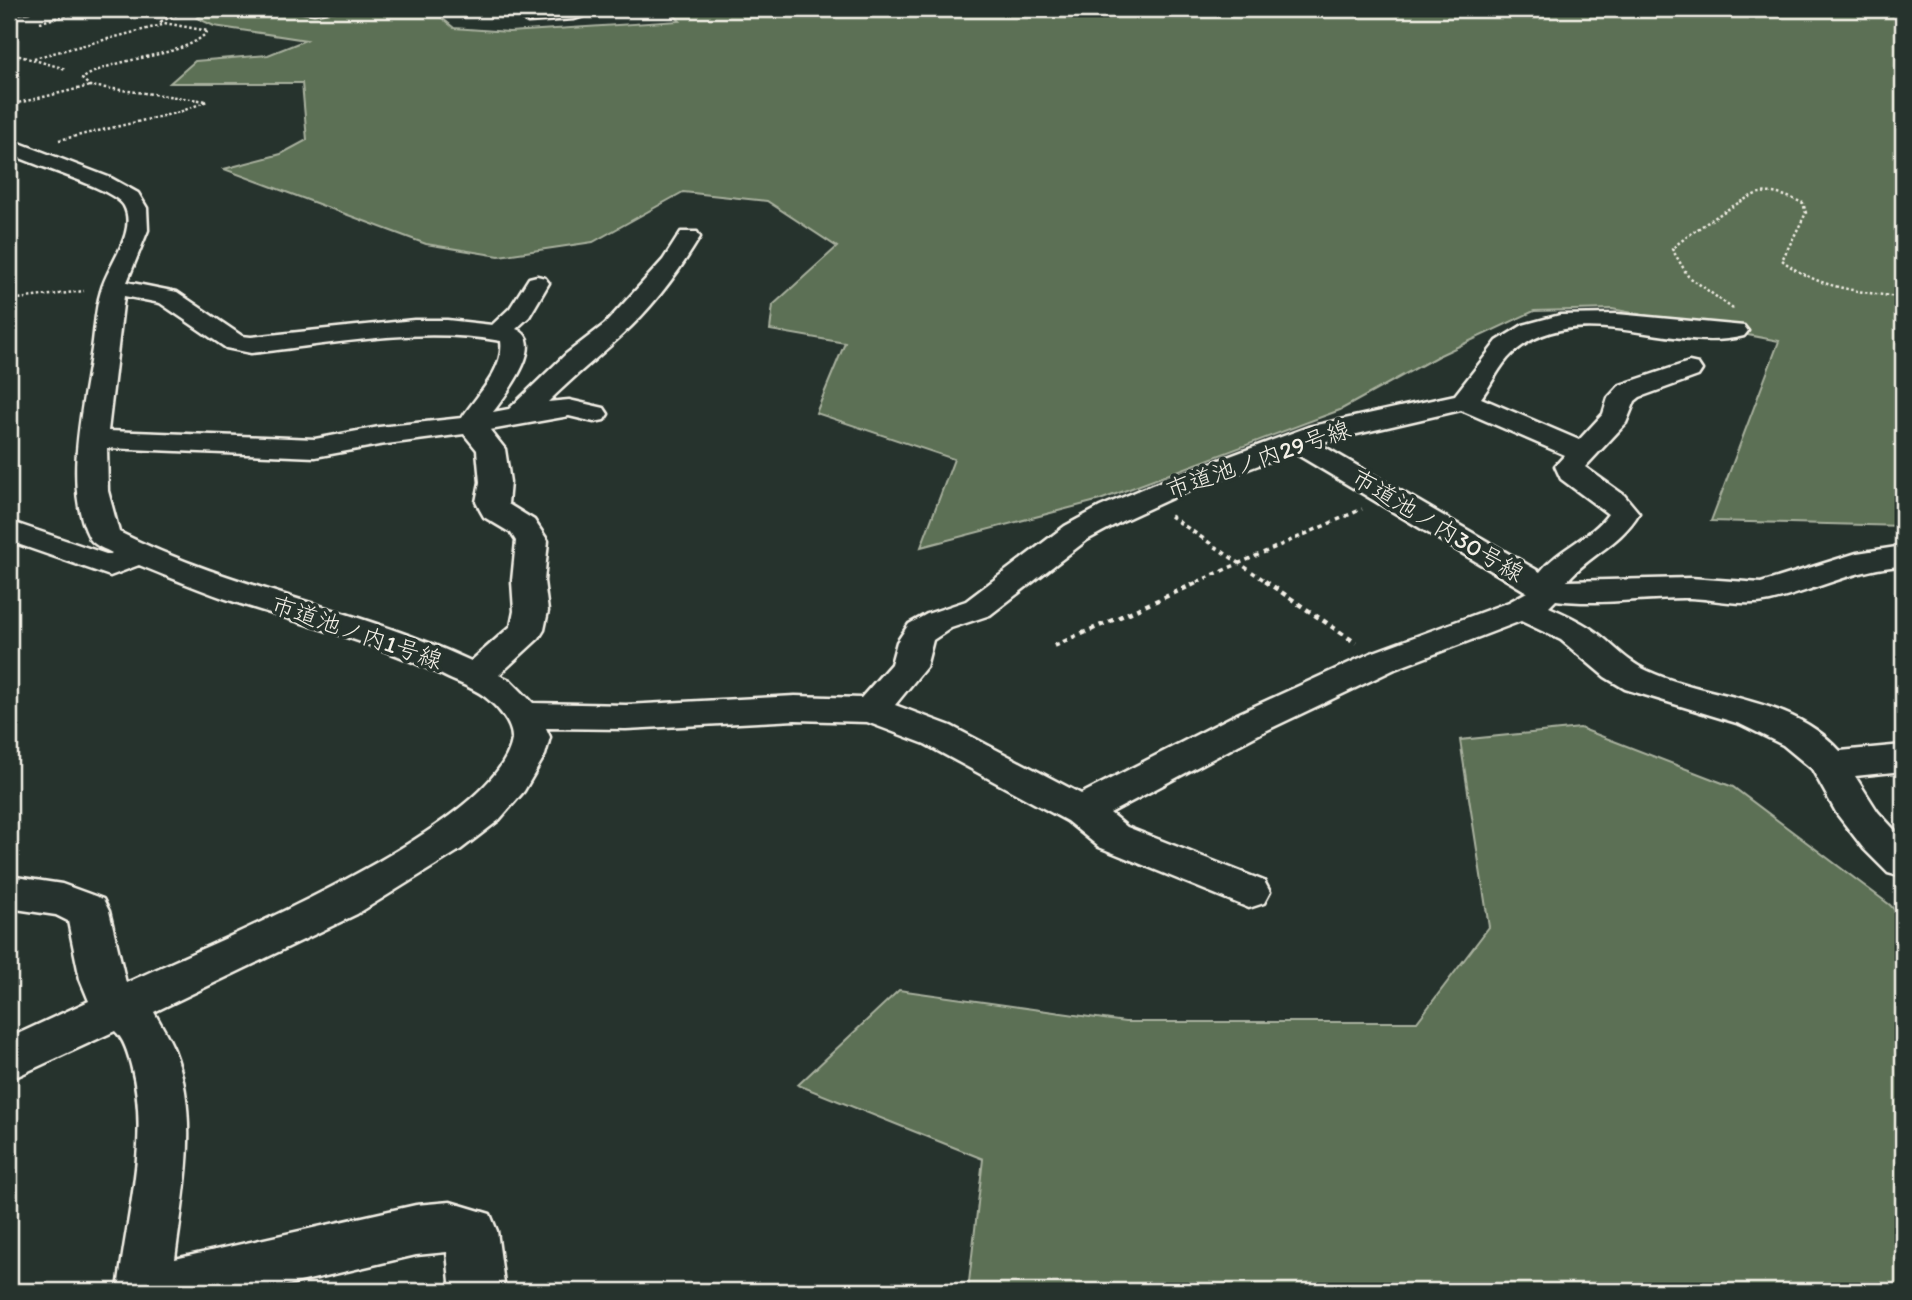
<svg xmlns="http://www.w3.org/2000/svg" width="1912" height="1300" font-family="Itim,'Klee One',sans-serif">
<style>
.green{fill:#5c7054;stroke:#a8b09e;stroke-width:2}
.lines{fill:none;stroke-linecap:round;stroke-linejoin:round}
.service-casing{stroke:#f4f1e8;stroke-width:5}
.minor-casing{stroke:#f4f1e8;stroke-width:5}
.path-far2{stroke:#f4f1e8;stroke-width:2.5;stroke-dasharray:2.5 2.5;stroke-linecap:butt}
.path-far1{stroke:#f4f1e8;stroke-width:3.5;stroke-dasharray:4.5 4.5;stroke-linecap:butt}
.path{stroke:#f4f1e8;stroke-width:4.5;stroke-dasharray:5 5;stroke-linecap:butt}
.service{fill:#26332d;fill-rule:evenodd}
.minor{fill:#26332d;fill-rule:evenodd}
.labels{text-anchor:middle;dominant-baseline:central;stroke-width:7;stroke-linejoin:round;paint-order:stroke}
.street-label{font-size:24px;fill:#f4f1e8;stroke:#26332d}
</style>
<rect width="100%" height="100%" fill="#26332d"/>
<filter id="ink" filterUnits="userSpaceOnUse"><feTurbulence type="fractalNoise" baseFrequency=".0143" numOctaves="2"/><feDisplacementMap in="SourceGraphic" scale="14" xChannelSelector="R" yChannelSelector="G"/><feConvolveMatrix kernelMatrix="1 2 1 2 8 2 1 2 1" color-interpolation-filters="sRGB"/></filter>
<g filter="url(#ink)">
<path class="green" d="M213,9h235l-6,9 12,10 55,4 171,-11 -12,-12h631l7,6 37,-6h560v517l-192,-5 68,-180 -167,-32 -78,2 -96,45 -98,54 -240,90 -179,47 33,-88 -138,-46 29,-70 -75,-13 3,-25 64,-58 -70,-46 -84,-9 -90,50 -94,14 -73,-12 -202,-75 57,-15 26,-14 -5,-57h-132l25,-22 73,-6 38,-15 -92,-14 -17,-8z
M1580,728l153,59 157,118 13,14v372h-935l15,-132 -185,-74 101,-95 226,32h292l72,-95 -29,-187z"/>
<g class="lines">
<defs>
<path id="service" d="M30,9l-1,2 -20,3v-4z
M282,9h58l-26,4z
M594,9h12l-32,10 -46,3 -4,-2 50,-5z"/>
<path id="minor" d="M9,139l102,39 27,15 9,15 1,22 -21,52 50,10 65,44 9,1 163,-17h33l45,5 18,-17 19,-30 8,-2 8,2 4,5 -20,34 -13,12c33,12 -12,68 -23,83l16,-3 57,-55 39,-30 58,-64 18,-28h16l3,5c-21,35 -48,71 -79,99 -24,22 -49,42 -73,66l21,-2 35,8 4,6 -4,6 -10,2 -25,-6 -79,14 15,19 5,33 -2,22 26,16 14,21 -4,40 4,30 -4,19 -5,8 -40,37 11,5 23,23 93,2 169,-9 66,2 30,-34 6,-22 12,-18 18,-10 39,-13 99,-75 35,-19 52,-22 156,-58 147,-32 42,-54 26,-16 37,-10 57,-1 127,12 4,5 -4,5c-75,19 -166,-41 -232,18 -13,12 -20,30 -31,44l98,42 24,-26 5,-16 12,-13 69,-23 9,2 4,6 -4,6 -58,21 -5,4 -9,22 -41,44 39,28 15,18c-19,32 -49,41 -72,68l123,-3 71,5 96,-30 46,-7v20c-47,2 -88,25 -133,35 -27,6 -54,-2 -80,-3 -45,-1 -89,8 -134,2l-7,7c18,8 36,16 52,29 15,12 28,27 47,35 61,28 144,25 192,80l63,-6v26l-48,5 23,36 25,27v38l-15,-4 -24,-24 -27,-35 -25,-45 -29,-24 -43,-21 -115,-35 -20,-12 -44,-37 -40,-19 -126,48 -134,64 -151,80 17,14 137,54 6,11 -6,11 -15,5 -150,-61 -32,-26 -142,-77 -58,-22 -72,-2 -169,9 -80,-1 4,9 -5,18 -21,36 -25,29 -39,30 -103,64 -203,98c7,13 15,25 20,38 26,67 10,140 1,209l241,-54 34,-3 40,12 7,17 8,60h-54l-4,-39 -31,3 -155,36h-143c8,-75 33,-152 13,-226 -3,-12 -7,-26 -16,-34l-106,49v-42l80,-37 -9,-22 -12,-58 -12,-6 -47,-7v-32l53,8 41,15 6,12 17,72c78,-36 375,-156 386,-244 1,-15 -16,-34 -28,-43 -12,-9 -29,-14 -42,-21 -66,-32 -135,-50 -204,-72 -34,-11 -66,-25 -99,-38l-29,11 -101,-35v-20l100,34 3,-2c-7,-4 -17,-7 -22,-14 -28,-51 -6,-136 2,-190 3,-19 3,-39 9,-58 6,-25 37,-59 23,-85 -9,-18 -93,-41 -115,-53zM124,296l36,7 66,45 25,5c83,-9 167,-27 250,-12 4,28 -25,55 -39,77l-83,9 -64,12 -207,-8zM1461,410l104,45 -10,11 6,13 47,35c-17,24 -49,34 -68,58l-222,-129zM464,434l13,16 3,32 -4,20 4,8 4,7 27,16 5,8 -4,40 2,30 -3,15 -40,35c-113,-53 -240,-72 -352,-129l-11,-41 -1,-43 208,9 64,-12zM1293,452l234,140 -18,10 -138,51 -136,62 -154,79 -130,-68 -56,-21 31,-38 7,-27 18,-12 39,-13 97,-75 35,-19 52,-24z"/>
</defs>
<use href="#service" class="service-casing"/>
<use href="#minor" class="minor-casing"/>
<path class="path-far2" d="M40,22l54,-13
M9,53l57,16
M34,58l128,-33
M9,105l81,-19
M59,140l121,-28 27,-11 -117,-15 -8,-7c35,-25 103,-20 126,-48l-49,-9 32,-13
M9,300l75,-9
M1733,309l-45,-33 -16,-27c10,-11 76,-55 88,-56 15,-2 29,4 43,10l3,10 -24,47c35,29 78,31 121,38"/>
<path class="path-far1" d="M1170,516l97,66
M1197,582l165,-73"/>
<path class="path" d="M1265,581l91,62
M1054,646l147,-65"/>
<use href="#service" class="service"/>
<use href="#minor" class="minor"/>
</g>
</g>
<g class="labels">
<g class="street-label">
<text transform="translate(1258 459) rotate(-19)">市道池ノ内29号線</text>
<text transform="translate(1438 525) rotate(31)">市道池ノ内30号線</text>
<text transform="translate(357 632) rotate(19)">市道池ノ内1号線</text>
</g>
</g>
<rect width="1912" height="1300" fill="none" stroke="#26332d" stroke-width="35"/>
<rect x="18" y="18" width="1877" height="1265" fill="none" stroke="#f4f1e8" stroke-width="2.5" filter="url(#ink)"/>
</svg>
